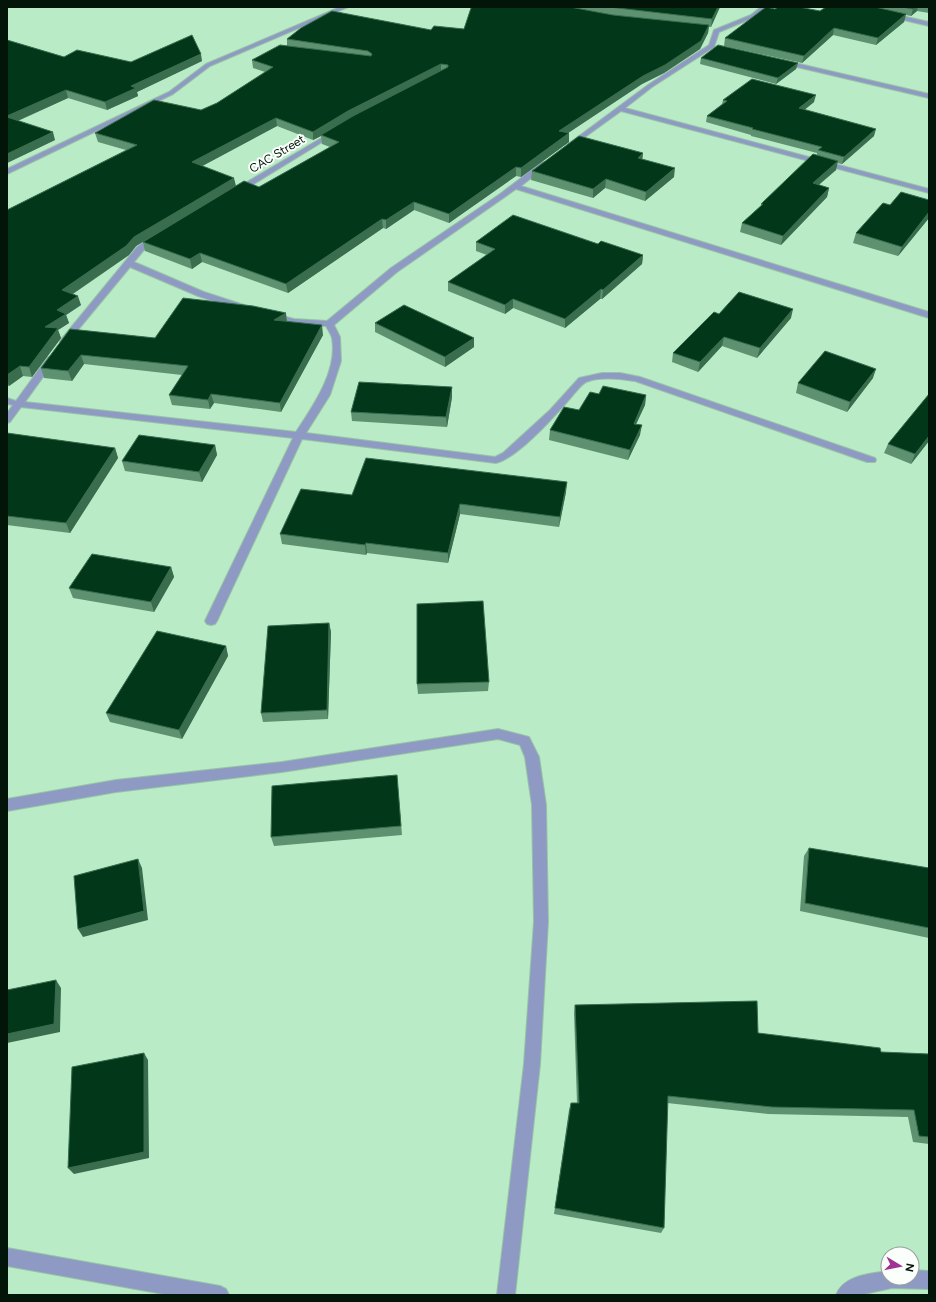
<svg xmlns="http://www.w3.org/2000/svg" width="936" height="1302" font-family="Figtree,sans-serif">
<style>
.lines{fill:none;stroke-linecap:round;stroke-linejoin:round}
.minor-casing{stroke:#97c4a4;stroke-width:2}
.minor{fill:#8f9ac4;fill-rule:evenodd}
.wall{fill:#5e9170;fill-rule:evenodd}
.shaded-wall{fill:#396d4e}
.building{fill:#03371a;stroke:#396d4e}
.labels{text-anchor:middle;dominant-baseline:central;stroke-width:4;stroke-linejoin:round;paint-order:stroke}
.far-street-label{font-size:12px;fill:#031408;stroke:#fafffb}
</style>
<rect width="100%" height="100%" fill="#b8ebc6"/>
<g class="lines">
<defs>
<path id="minor" d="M340,7h8l-138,59 -37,28 -166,80v-5l162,-77 37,-28z
M761,7h6l-12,10 -36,15 -5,15 -62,40 -27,21 304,81v4l-308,-82 -50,36h-4v-2l81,-60 61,-40 5,-15 37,-15z
M889,13l40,9v4l-42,-10v-2z
M782,60l147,34v4l-149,-35 -1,-1z
M335,130l3,2 -1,1 -98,60h-6l-1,-2z
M542,162h6l1,2 -28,22 408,126v6l-413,-129 -119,83 -63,53 6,12 1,24 -11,34 -24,38 189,24 8,-4 47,-43 29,-32 23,-5h18l20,4 235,81 1,2 -1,2h-8l-232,-81c-15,-2 -34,-5 -49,1 -6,3 -13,14 -19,20 -15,17 -50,56 -71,61l-194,-24 -85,182 -2,3 -4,1 -4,-1 -2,-3 88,-183 -272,-31 -11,15 -3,1v-10l6,-8 -6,-1v-6l9,3 32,-44 3,-1 5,3 -31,43 271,30c17,-26 42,-61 36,-94 -1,-4 -4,-8 -6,-12l-32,-1 -26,-7 -1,-2 1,-2 3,-1 23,6 33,2 64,-53 109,-74z
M153,236h6l1,2 -17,13 -9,11 70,30 43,14 1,2 -1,2h-6l-43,-14 -68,-29 -63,76h-6l-1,-2 77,-94z
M498,729l31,8 10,20 7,48 2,117 -8,142 -25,231h-18l27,-231 10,-142 -2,-117 -7,-48 -5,-12 -22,-6 -216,33 -166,20 -109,19v-12l109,-19 166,-18z
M7,1248l213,38 6,3 3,6h-60l-162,-29z
M912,1270l17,1v18l-37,-1 -32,7h-24c8,-20 33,-21 52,-24v7h24z"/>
</defs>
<use href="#minor" class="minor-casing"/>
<use href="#minor" class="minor"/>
</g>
<path class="wall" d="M473,7h247l-9,20h-2l-1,6 -8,16 -36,24 -22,11 -74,49h1v9l-48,35 -5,-1 -67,47 -35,-13 -28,19 -3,-1 -95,65 -86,-31 -10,7 -47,-18 -2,-9 42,-25 -49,29 -7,9 -56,39 8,11 -15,10 3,8 -11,7 3,8 -29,39 -9,-1 -14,10 -2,-1v-175l119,-60 -28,-8 -3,-9 106,-23 16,-7 48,-31 -12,-4 -1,-8 35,-14v-7l144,-9 33,-1zM277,126l36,14 8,-4 1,8 8,3 -71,40 -23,-1 -34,-20z
M826,7h103v6l-12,-2 -6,5 -5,-1 -2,7 -28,23 -43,-10 -31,28 -78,-17 1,-8 50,-29 45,2z
M7,40l57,17 67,5 71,-1 -65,31 1,4 -31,14 -39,-12 -50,23 37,19 -48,23z
M701,58l97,5 -2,6 -20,15 -76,-20z
M723,100l91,2 -10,8 70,26 -32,28 -5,-1 -1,7 -17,15 10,3 -2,9 -46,48 -41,-13 2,-9 19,-17v-2l56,-49v-2l-66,-17v-1l-45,-13 1,-6 15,-12z
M643,153l-1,6 32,18 -29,24 -40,-13 -12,10 -62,-18 1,-9z
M929,200v18l-31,38 -45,-13 3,-10 34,-28z
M476,242l122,2 45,11 -1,9 -40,35h-2l-35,29 -52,-20 -8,6 -57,-23v-9l39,-27 -11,-4z
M719,314l72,4 -34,40 -35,-12 -24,26 -26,-10 1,-9z
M287,322l36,13 -42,77 -67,-9 -4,6 -38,-4 -3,-10 13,-20 -98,-11 -12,17 -28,-3 -3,-10 29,-39 85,9z
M375,323l99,15v9l-29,20 -70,-35z
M873,378l-26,34 -51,-19 2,-10z
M452,387v10l-5,30 -95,-6 -1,-9z
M599,394l47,1 -1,10 -9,19 4,11 -12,25 -79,-20 1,-10 29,-20z
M929,394v47l-18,23 -27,-11 4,-9z
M7,433l108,15 3,10 -48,75 -63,-8z
M215,445l2,10 -15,27 -77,-11 -3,-10z
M566,492l-7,35 -99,-13 -12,49 -81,-10 -1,2 -84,-11 -2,-10 72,-39z
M171,567l3,10 -20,35 -81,-14 -4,-10z
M329,623l2,9 -3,87 -65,3 -2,-9z
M226,646l2,10 -46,83 -72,-17 -4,-9z
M489,682l-1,9 -70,3 -1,-10z
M397,775l5,60 -128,11 -3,-9z
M809,848l120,20v70l-129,-27 4,-55z
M575,1005l306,47 48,2v90l-16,-2 -5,-25 -140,-3 -101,-11 -3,125 -3,5 -107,-19 15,-104 2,-7h6l-3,-90z"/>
<path class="shaded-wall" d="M718,7h2l-9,20 1,-8z
M916,7h2l-1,4 -6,5 2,-7z
M906,14l-2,8 -28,23 2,-7z
M709,25l-1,8 -8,16 -36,24 -22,11 -83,55v-8z
M834,28l-1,7 -31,28 2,-7z
M201,54l1,7 -65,31 1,4 -31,14 -2,-8 26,-16z
M798,63l-2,6 -20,15 2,-6z
M441,64v8l-120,63v1l-8,4v-8l35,-21z
M66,90l2,8 -60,27 -1,-4v-5z
M816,95l-2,7 -16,13 1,-7z
M276,118l1,8 -84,45 -1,-9z
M876,129l-2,7 -32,28 2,-7z
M53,132l2,8 -48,23v-9z
M569,133v9l-48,35v-9z
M643,153l-1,9 -4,-4z
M838,161l-2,9 -26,22 3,-9z
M516,167v9l-67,47v-9z
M675,168l-1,9 -29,24 1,-9z
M234,178l2,8 -100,60 -7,9 -64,44 -3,-9 72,-53z
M606,179l-1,9 -12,10v-9z
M829,188l-2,9 -46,48 2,-9z
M414,202v8l-28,19v-9z
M929,212v6l-31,38 4,-9z
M382,219l1,9 -95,65 -2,-9z
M200,253l2,9 -10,7 -2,-10z
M643,255l-1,9 -40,35 1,-9z
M601,289l-1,10 -35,29v-9z
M78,296l3,9 -15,10 3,8 -11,7 3,8 -29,39 -3,-10 16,-40 12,-17z
M513,299v9l-8,6v-9z
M793,309l-2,9 -34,40 3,-10z
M286,313l1,10 -13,-3z
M322,325l1,10 -42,77 -1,-9z
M724,337l-2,9 -24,26 2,-10z
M474,338v9l-29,20v-10z
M81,355l3,9 -12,17 -4,-10z
M20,366l3,10 -14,10 -2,-5v-6z
M876,369l-3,9 -26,34 3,-10z
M452,387v10l-5,30 -1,-10z
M211,394l3,9 -4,6 -2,-9z
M646,395l-1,10 -13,28 2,-9z
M642,425l-2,10 -12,25 2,-10z
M929,436v5l-18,23 4,-10z
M215,445l2,10 -15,27 -3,-10z
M115,448l3,10 -48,75 -4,-10z
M567,482l-1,10 -7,35 1,-10z
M460,504v10l-12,49v-10z
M366,543l1,10 -1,2 -1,-10z
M171,567l3,10 -20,35 -3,-10z
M329,623l2,9 -3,87 -1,-9z
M226,646l2,10 -46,83 -3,-9z
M138,859l4,9 6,52 -65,17 -5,-8z
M56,980l5,8 -1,44 -53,11v-9z
M144,1053l4,7 1,98 -75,16 -6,-6z"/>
<path class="building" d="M473,7h97l43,8 96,10 -8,16 -36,24 -22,11 -84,55 10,2 -48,35 -5,-1 -67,47 -35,-12 -28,18 -4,-1 -96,65 -86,-31 -10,6 -47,-17 101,-61 15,6 80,-45 -18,-7 32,-19 95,-49v-2l-7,-1 -93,47 -35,21 -37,-14 -84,44 42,16 -100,59 -8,9 -64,44 16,6 -21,14 9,4 -21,13 13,1 -29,39 -9,-1 -13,9v-165l130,-65 -42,-12 59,-33 47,10 16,-7 56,-36 -21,-7 28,-15 91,11 1,-2 -4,-3 -81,-12 14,-11 31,-17 99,19 3,-4 30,3 7,-21z
M609,7h109l-6,12z
M766,7l9,2 3,-2h21l21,4 6,-4h49l31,7 -28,24 -44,-10 -30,28 -79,-18z
M902,7h14l-3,2z
M192,35l9,19 -70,32 5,2 -31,14 -39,-12 -59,26v-76l57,17 13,-7 54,12z
M718,45l80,18 -20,15 -77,-20z
M752,79l64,16 -17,13 77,21 -32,28 -26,-7 4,-3 -70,-18 1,-1 -46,-12 20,-15 -4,-1z
M7,117l46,15 -46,22z
M579,136l64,17 -5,5 37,10 -29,24 -40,-13 -13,10 -61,-18z
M813,154l25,7 -25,22 16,5 -46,48 -41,-13 21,-19h-2z
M901,192l28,8v12l-27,35 -46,-14 27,-30 7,2z
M513,215l85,29 3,-3 42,14 -40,35 -2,-1 -36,30 -52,-20 -8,6 -57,-23 47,-33 -19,-7z
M739,292l54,17 -33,39 -36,-11 -24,25 -27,-9 41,-41 5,2z
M183,298l70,8 33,7 -12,7 48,5 -42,78 -69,-9 -3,6 -39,-5 19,-29 -107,-11 -13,16 -27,-3 29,-39 85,9z
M404,305l70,33 -29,19 -70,-34z
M825,351l51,18 -26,33 -52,-19z
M359,382l93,5 -6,30 -95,-5z
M603,386l43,9 -12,29 8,1 -12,25 -80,-20 14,-23 15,3 11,-18 9,2z
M929,394v42l-14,18 -27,-10z
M7,433l108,15 -49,75 -59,-7z
M139,435l76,10 -16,27 -77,-11z
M366,458l201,24 -7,35 -100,-13 -12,49 -82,-10 -1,2 -85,-11 21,-45 51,6z
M92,554l79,13 -20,35 -82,-14z
M483,601l6,81 -72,2v-80z
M329,623l-2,87 -66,3 7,-87z
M157,631l69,15 -47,84 -73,-17z
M397,775l4,51 -130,11 1,-51z
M809,848l120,20v60l-124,-25z
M138,859l6,52 -66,18 -4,-53z
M56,980l-2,44 -47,10v-44z
M757,1001l1,32 122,15 1,4 48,2v83l-10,-1 -5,-26 -142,-3 -104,-11 -4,132 -109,-20 16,-105h8l-4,-98z
M144,1053v99l-76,16 4,-101z"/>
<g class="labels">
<g class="far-street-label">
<text transform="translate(277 154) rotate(-31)">CAC Street</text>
</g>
</g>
<rect width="936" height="1302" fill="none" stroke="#031408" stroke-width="16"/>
<g transform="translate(900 1266) rotate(100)"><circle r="19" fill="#fafffb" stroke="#97a19a"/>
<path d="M0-3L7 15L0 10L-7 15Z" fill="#a03393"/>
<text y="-6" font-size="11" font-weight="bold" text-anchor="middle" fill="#031408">N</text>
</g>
</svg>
